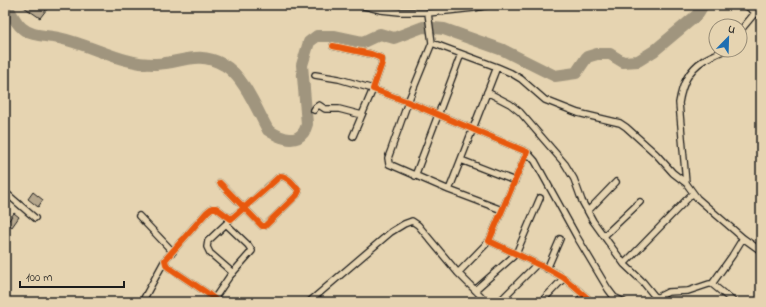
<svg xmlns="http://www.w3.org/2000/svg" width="766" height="307" font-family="'Indie Flower',sans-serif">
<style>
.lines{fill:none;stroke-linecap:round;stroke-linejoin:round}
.river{stroke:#a0957e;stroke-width:12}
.building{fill:#b5a68c;stroke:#1c1c1c}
.street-casing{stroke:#1c1c1c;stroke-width:8}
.street{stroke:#e6d4b1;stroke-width:5.5}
.cycleway-casing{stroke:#e6d4b1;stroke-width:8}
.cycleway{stroke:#e8590c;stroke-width:6}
</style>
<rect width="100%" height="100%" fill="#e6d4b1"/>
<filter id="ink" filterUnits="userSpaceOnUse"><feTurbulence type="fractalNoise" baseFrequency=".025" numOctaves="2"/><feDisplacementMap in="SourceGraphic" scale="8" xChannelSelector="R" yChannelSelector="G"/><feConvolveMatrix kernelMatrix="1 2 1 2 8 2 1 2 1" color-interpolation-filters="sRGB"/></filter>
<g filter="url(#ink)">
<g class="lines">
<path class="river" d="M6,5c5,7 9,17 16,23 10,9 24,7 37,10 33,7 64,27 97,26 26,-1 42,-14 68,1 19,10 34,47 44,65 9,6 26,15 35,3 2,-2 3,-6 4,-9l-5,-59 7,-23 8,-6h18l28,6 17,-8 14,4 29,-11 21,2 59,21 52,26 21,-3 11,-16 10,-3h13l13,8 15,-1 16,-10 43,-36 6,-10"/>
</g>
<path class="building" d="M21,5h29l-10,13z
M33,192l10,8 -5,7 -10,-8z
M14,213l5,4 -7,10 -5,-4z"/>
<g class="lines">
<defs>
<path id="street" d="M360,5l21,5 19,2h25l3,1 4,30 -24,59 -17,48 -3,8 1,6 60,26 53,20
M745,5l16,11
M428,13l46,-5 14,-3
M740,31l15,-18
M432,43l65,24 -48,123
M333,46l38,8 10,4 1,5 -9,26 35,13 119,50 -38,89 61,29 14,8 28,24
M497,67l14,6 10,6 24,21 33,13 42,10 6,4 30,27 17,19 13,10 11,15 46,40 18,13
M315,75l24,4 34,10 -20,47
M487,92l23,12 10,8 45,52 9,15 8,22 11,20 31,43 19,18 13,16 -4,4
M314,110l2,-3 3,-2 6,4h14l23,6
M527,152l8,9 42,76 31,52 6,8 10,5
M461,160l54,21
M415,176l46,-122
M686,183l-7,-80c3,-18 9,-33 25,-43 6,-4 14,-6 20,-10
M5,192l30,26
M588,211l28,-29
M139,216l34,36
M228,222l-20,19 -1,6 3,6 23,20
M604,236l36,-34
M624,264l69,-71
M547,269l13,-30
M458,273l31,-32
M712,284l20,-28 11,-18
M475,290l41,-36 24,-56
M656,298l12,-6 20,-1 21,-7h3l22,18
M214,299l15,-22 23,-26 -4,-6 -22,-21
M142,302l23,-42
M218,302l-11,-9 -39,-26 -2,-3 -1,-4 42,-48 5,-4h4l15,11c16,-14 33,-28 49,-43 8,0 14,9 19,15l-2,4 -32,31h-3l-42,-43
M309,302l82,-70 13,-8 8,-3 6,4 40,48 29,29
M499,302l38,-38
M541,302l23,-24
M578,302l6,-7"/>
</defs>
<use href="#street" class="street-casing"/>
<use href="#street" class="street"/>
<defs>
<path id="cycleway" d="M333,46l38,8 10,4 1,5 -9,26 35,13 119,50 -38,89 61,29 14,8 28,24
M218,302l-11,-9 -39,-26 -2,-3 -1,-4 42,-48 5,-4h4l15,11c16,-14 33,-28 49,-43 8,0 14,9 19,15l-2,4 -32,31h-3l-42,-43"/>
</defs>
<use href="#cycleway" class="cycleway-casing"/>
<use href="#cycleway" class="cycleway"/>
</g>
</g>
<rect width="766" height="307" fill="none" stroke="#e6d4b1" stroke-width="20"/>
<rect x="10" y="10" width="746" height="287" fill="none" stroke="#1c1c1c" stroke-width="1.5" filter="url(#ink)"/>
<g transform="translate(728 38) rotate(23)"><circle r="19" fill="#e6d4b1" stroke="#958a75"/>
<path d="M0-3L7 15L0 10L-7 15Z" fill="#1f6fb2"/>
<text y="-6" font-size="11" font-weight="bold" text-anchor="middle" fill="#1c1c1c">U</text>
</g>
<path d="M20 281v6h104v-6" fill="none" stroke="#1c1c1c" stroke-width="2"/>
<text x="26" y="281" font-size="12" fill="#1c1c1c" stroke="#e6d4b1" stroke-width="3" paint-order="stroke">100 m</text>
</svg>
